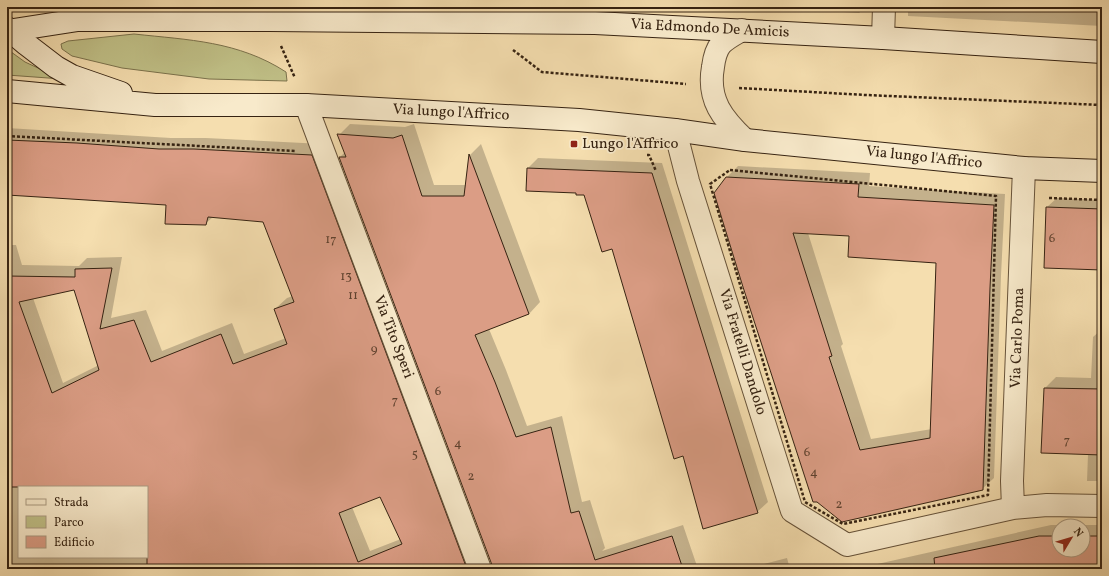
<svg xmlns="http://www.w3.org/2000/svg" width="1109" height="576" font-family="Vollkorn,serif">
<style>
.green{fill:#c0c087;stroke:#7b724c}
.shadow{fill:#0003;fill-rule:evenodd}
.building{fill:#db9d85;stroke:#362312;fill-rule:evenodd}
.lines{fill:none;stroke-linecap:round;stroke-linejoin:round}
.lane-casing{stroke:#665239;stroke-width:19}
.street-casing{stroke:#665239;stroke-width:24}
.secondary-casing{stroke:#362312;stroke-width:24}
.path{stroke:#362312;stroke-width:2.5;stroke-dasharray:3 2;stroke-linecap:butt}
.lane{stroke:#f8eacb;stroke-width:17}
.street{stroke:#f8eacb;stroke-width:22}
.secondary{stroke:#f8eacb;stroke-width:22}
.poi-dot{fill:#8f2418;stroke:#f8eacb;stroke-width:1.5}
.labels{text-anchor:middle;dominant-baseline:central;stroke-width:3.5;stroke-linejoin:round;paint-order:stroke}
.number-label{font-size:13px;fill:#5f422f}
.street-label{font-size:15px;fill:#362312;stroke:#f8eacb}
.poi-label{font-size:15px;fill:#362312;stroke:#f8eacb;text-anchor:start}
</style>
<rect width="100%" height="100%" fill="#f5deaf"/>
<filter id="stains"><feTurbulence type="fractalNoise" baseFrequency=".005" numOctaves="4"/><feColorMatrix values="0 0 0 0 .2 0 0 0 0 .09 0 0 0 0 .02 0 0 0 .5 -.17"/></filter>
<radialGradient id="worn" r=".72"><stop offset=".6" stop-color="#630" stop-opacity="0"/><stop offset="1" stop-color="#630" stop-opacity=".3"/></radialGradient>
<path class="green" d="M134,34c55,6 104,7 152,38l1,9 -78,-2 -87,-11 -50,-12 -10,-7 -1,-5 7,-3z
M7,49l18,13 37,17 -55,-4z"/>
<path class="shadow" d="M765,7h101l-7,6z
M908,7h194v19l-194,-10z
M350,124l55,3 9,-3 20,61h32l4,-30 11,-11 59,158 -11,12 -40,15 17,41 21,56 35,-10 20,86 8,-2 15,48 -3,3 81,-26 15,44h-205v-5l-153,-407 5,-5 -6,-17z
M7,128l164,10h35l117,6 163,425h-479v-324h9l6,20 57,1 8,-8 35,-1 -11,61 35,-8 16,41 70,-28 12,31 42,-16 -11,-29 12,-11 6,-2 -29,-75 -51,-4 -8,7 -38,-20 -160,-10zM74,289l25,76 -36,18 -30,-85zM19,487h128v70h-128zM381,496l20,43 -31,12 -18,-44z
M538,158l124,5 106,339 -11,10 -73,-58 -71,-206 -29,-54 -56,-26z
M738,166l132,7 -1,13 136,8 -4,82 -7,202 -12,11 -140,32 -116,-343zM808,233l42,2 87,27 -5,167 -61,10 -30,-93 2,-2z
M1057,198l45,2v70l-55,-63z
M1102,329v152h-15l1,-27 -43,-66 11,-11 35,1 2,-41z
M1051,525h51v44h-247zM1059,526h24v24h-24z
M787,558l3,11h-46z"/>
<path class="building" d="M337,134l56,4 9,-3 20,61h42l5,-42 60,160 -54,21 20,47 21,55 35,-10 20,86 8,-2 16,49 77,-24 11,33h-191v-4l-153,-408h7z
M7,140l70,3 82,6h35l118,6 155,414h-320v-82h-140v-211l68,1v-8l37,-1 -12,61 34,-9 17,42 70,-28 12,30 54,-20 -13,-35 20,-7 -31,-80 -55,-5 -2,8 -41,-1 1,-19 -159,-10zM74,290l25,80 -47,23 -33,-91zM380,497l22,47 -44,18 -19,-49z
M527,168l125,5 106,340 -55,16 -20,-73 -9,3 -62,-210 -10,3 -18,-57h-8v-2l-50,-2z
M726,177l133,7 -1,13 136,8 -4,83 -7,202 -141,32 -25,-20h-4l-70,-215 -29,-94zM793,233l56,3 -1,21 88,6 -6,175 -70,12 -31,-93 3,-1z
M1046,207l56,2v61l-58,-2z
M1044,388l58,1v66l-61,-2z
M1039,536h20v14h24v-14h19v33h-167l-1,-11z"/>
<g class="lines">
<defs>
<path id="lane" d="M417,21l1,-14"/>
<path id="street" d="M742,30c-7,4 -15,8 -21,14 -5,6 -7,15 -8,23 -6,33 10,52 32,73
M883,38l1,-31
M306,105l174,464
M675,130l13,51 104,330 55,34 166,-37 34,-3 55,1
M1013,508l-1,-27 12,-313"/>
<path id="secondary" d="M7,28l19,16 30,23 16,9 49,17
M7,31l71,-11h192l325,3 288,15 219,14
M7,91l148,14h151l273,15 96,10 70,10 279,28 78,3"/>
</defs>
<use href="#lane" class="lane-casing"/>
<use href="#street" class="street-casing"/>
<use href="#secondary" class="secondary-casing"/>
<path class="path" d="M281,46l14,32
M513,50l29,22 144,12
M739,88l127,7 236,10
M7,136l288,15
M647,155h2l7,16
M730,170l266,26 -8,299 -145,29 -38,-22 -95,-318z
M1049,198l53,2"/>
<use href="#lane" class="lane"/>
<use href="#street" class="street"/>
<use href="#secondary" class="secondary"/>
</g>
<rect class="poi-dot" x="570" y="140" width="8" height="8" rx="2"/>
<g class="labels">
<g class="number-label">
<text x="1052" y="239">6</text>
<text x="331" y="240">17</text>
<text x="346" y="277">13</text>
<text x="353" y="296">11</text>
<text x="374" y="350">9</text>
<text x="438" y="392">6</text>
<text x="395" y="401">7</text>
<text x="1067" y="441">7</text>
<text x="458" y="444">4</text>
<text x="807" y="453">6</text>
<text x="415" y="455">5</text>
<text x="814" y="473">4</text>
<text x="471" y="477">2</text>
<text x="839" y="505">2</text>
</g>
<g class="street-label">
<text transform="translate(710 29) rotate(3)">Via Edmondo De Amicis</text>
<text transform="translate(451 113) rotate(3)">Via lungo l'Affrico</text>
<text transform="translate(924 158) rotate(6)">Via lungo l'Affrico</text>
<text transform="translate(393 337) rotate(69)">Via Tito Speri</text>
<text transform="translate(1018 338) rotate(-88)">Via Carlo Poma</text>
<text transform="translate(742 352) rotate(73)">Via Fratelli Dandolo</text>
</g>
<g class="poi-label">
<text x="582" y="144">Lungo l'Affrico</text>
</g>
</g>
<rect width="1109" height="576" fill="none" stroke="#f5deaf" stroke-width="24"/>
<rect x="8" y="8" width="1093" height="560" fill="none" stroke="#362312" stroke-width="2"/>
<rect x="12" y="12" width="1085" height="552" fill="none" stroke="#362312"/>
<rect x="18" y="486" width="130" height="72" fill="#f8eacb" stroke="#aa9a81"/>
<rect x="26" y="499" width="20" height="6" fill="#f8eacb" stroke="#aa9a81"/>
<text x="54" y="506" font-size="12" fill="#362312">Strada</text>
<rect x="26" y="516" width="20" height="12" fill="#c0c087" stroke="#aa9a81"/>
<text x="54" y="526" font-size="12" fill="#362312">Parco</text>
<rect x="26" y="536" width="20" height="12" fill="#db9d85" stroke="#aa9a81"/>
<text x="54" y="546" font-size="12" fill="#362312">Edificio</text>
<g transform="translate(1071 538) rotate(52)"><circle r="19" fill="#f8eacb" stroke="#aa9a81"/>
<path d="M0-3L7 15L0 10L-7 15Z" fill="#8f2418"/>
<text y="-6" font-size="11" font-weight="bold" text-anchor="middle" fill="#362312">N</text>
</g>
<rect width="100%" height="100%" filter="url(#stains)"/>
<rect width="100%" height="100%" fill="url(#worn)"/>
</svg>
